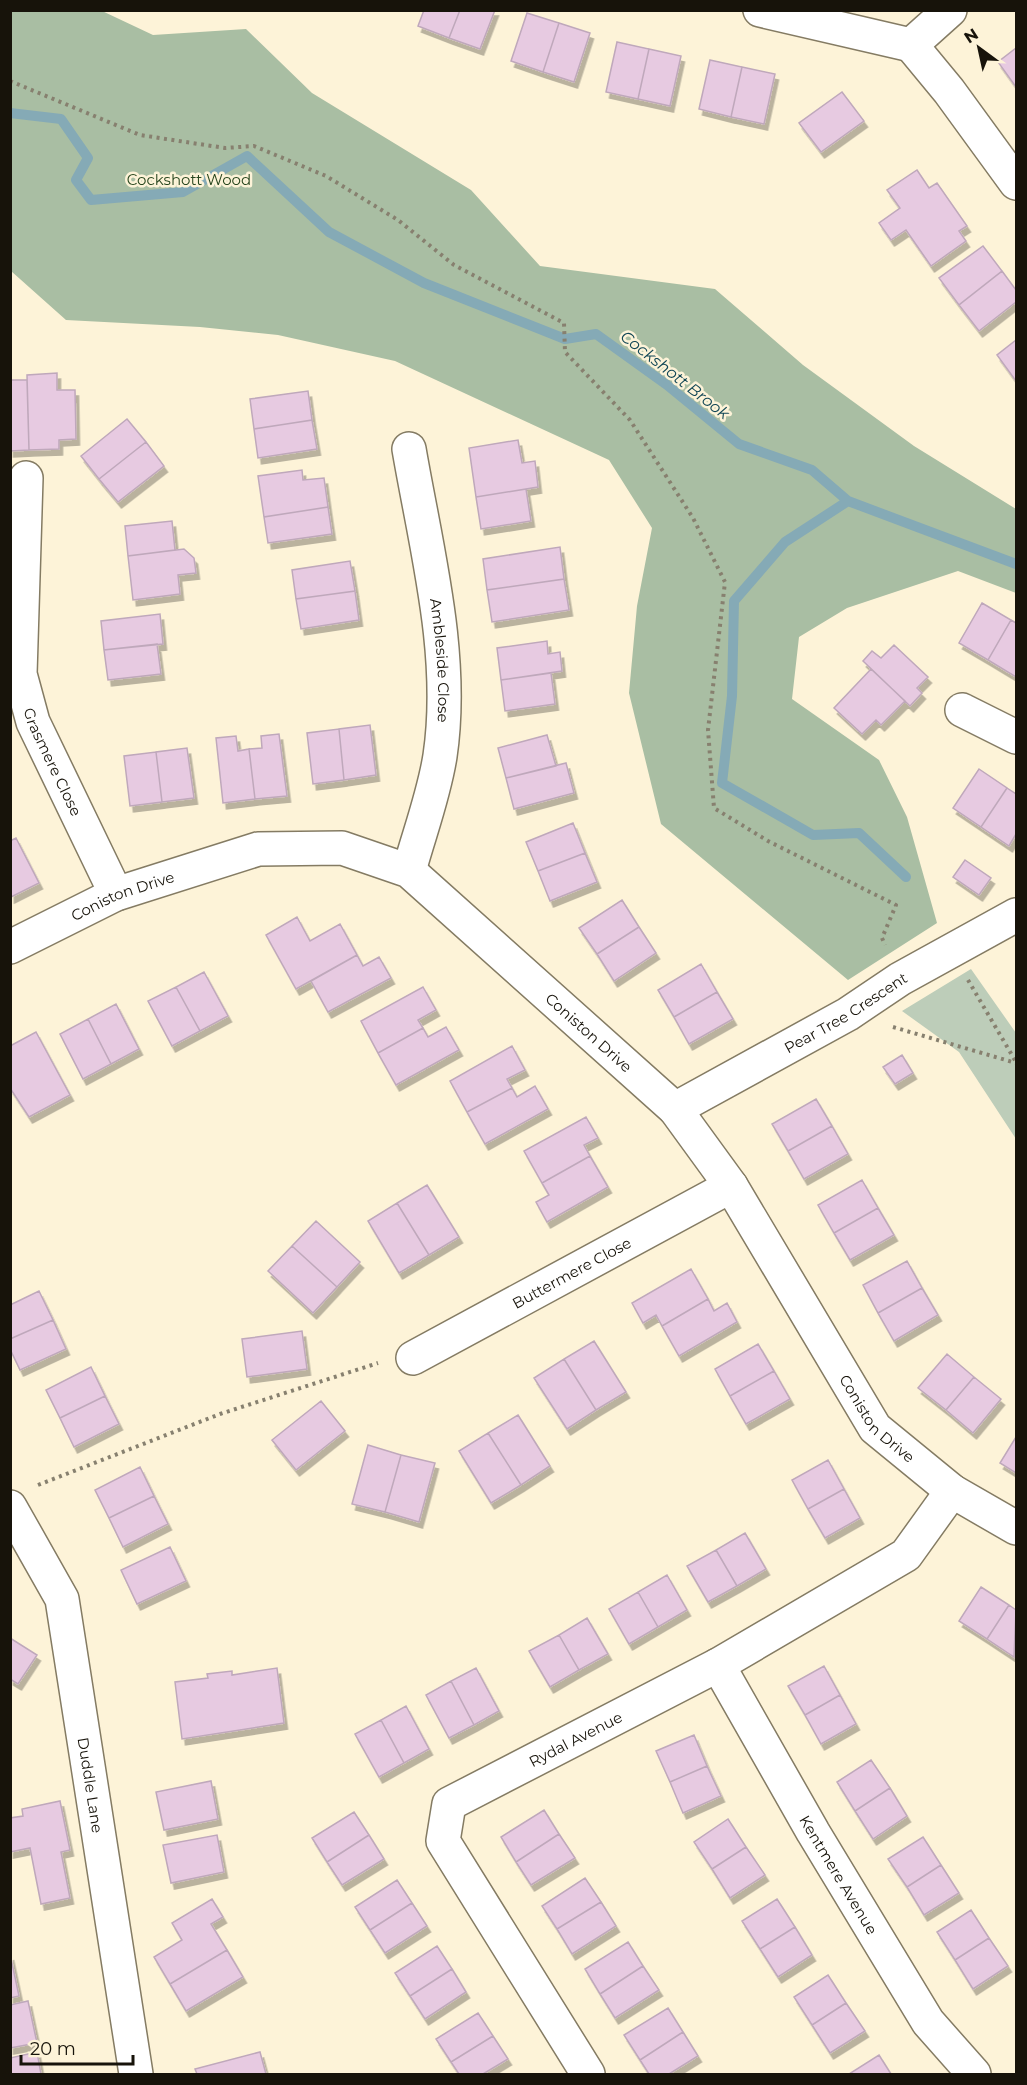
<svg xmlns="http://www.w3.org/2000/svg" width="1027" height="2085" font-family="Montserrat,sans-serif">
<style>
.green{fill:#bdcdb9}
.forest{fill:#a9bea3}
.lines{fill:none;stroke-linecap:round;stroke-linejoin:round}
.stream{stroke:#85aab6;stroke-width:10}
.building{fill:#e7cae1;stroke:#bfa8bb;stroke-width:1.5;filter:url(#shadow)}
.street-casing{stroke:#847b63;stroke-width:36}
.secondary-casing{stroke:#847b63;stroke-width:36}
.path{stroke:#87806f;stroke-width:4;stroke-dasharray:3 4.5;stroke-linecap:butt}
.street{stroke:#fff;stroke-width:33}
.secondary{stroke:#fff;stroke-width:33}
.labels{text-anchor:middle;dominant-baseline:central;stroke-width:5;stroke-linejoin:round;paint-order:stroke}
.park-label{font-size:15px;fill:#27461e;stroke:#fdf3d8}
.street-label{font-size:15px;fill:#17130a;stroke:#fdf3d8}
.water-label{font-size:16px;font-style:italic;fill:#114655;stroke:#fdf3d8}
</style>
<defs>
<filter id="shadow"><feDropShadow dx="3.5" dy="6" stdDeviation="0" flood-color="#0004"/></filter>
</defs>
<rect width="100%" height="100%" fill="#fdf3d8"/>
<path class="green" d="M971,969l45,64v106l-57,-87 -57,-41z"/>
<path class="forest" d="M100,10l53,25 93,-6 66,64 159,97 69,76 175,23 88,76 111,81 102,63v84l-58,-22 -111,37 -48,29 -7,62 87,61 28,57 30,106 -89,57 -187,-156 -32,-131 8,-87 15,-78 -43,-68 -214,-99 -117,-26 -78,-8 -134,-7 -55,-49v-260z"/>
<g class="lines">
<path class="stream" d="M10,113l51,6 27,39 -12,22 15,20 92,-8 64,-36 82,76 95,51 141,56 31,-5 71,51 72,59 73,26 36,31 -63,41 -51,59 -2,95 -10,87 91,52 46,-2 47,44
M848,501l168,63"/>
</g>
<path class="building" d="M424,10h36l-11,28 -31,-12z
M460,10h35l-15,39 -31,-11z
M527,13l32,10 -16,49 -32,-11z
M559,23l31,10 -16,49 -31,-10z
M617,42l32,7 -11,50 -32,-7z
M1016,48v39l-18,-25z
M649,49l32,7 -11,50 -32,-7z
M710,60l32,7 -11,50 -32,-8z
M742,67l33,7 -11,50 -33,-7z
M842,92l22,29 -43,31 -22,-29z
M917,170l12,18 8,-5 30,43 -8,5 7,10 -35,25 -25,-36 -15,10 -12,-17 21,-15 -13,-18z
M983,246l19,25 -43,34 -20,-27z
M1002,271l14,19v12l-37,29 -20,-26z
M1016,340v41l-19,-26z
M57,373v17h18l1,49 -17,1v9l-30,1 -2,-75z
M10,380h17l2,70 -19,1z
M308,391l4,29 -58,9 -4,-30z
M127,419l19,23 -47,37 -18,-23z
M312,420l5,29 -59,9 -4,-29z
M518,440l4,23 13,-2 3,26 -62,10 -7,-49z
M146,442l18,24 -46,36 -19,-23z
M302,470l1,10 21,-2 4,29 -64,10 -6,-41z
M526,489l5,32 -50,8 -5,-32z
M328,507l4,27 -64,9 -4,-26z
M172,521l3,29 -47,6 -3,-30z
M560,547l4,32 -77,11 -4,-31z
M184,549l10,9 2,15 -18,2 2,19 -47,6 -5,-44z
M350,561l5,30 -59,8 -4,-29z
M564,579l5,31 -77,12 -5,-32z
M355,591l4,29 -58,9 -5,-30z
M982,603l29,17 -23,40 -29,-17z
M160,614l3,30 -59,6 -3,-29z
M1011,620l5,3v54l-28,-17z
M547,641l1,13 12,-2 2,19 -61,9 -4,-32z
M157,644l4,30 -53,6 -4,-30z
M894,645l34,32 -11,11 5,5 -12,13 -47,-45 9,-10 9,7z
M871,669l34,32 -24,24 -5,-5 -14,14 -28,-26z
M551,673l4,31 -50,7 -4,-31z
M370,725l6,50 -32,5 -5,-51z
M339,729l5,51 -31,4 -6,-51z
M279,734l8,62 -32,3 -6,-50 13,-1 -1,-12z
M547,735l9,31 -50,12 -8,-30z
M236,736l2,15 11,-2 6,50 -32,4 -7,-65z
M187,748l7,50 -32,4 -6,-50z
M156,752l6,50 -32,4 -6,-50z
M566,763l8,30 -60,16 -8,-31z
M979,769l28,19 -26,39 -28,-19z
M1007,788l9,6v40l-7,12 -28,-19z
M573,823l12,30 -47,18 -12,-29z
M16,838l23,45 -28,14 -1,-56z
M585,853l12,29 -47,19 -12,-30z
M965,860l26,18 -12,17 -26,-18z
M622,900l17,27 -42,27 -18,-26z
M297,917l13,24 30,-17 17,31 -61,34 -30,-54z
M639,927l17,26 -42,28 -17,-27z
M357,955l6,11 16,-9 12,21 -63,34 -17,-31z
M701,964l16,28 -43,25 -16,-27z
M204,972l24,44 -28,15 -24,-44z
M176,987l24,44 -28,15 -24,-45z
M423,987l13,23 -18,10 5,8 -45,25 -17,-32z
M717,992l16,27 -44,25 -15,-27z
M116,1004l23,45 -28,15 -23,-45z
M88,1019l23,45 -28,15 -23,-45z
M446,1027l13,23 -63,35 -18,-32 45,-25 5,9z
M36,1032l34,63 -41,22 -19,-29v-42z
M512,1046l13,24 -18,9 5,9 -45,24 -17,-31z
M902,1055l11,18 -18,11 -12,-17z
M535,1086l13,23 -63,35 -18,-32 45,-24 5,9z
M816,1099l16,27 -44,25 -16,-27z
M586,1117l12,21 -14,7 6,11 -48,27 -18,-32z
M832,1126l16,28 -44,25 -16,-28z
M590,1156l18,31 -61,35 -11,-20 13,-7 -7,-12z
M862,1180l16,28 -44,25 -16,-28z
M427,1185l32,52 -30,18 -32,-52z
M397,1203l32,52 -30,18 -31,-52z
M878,1208l16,27 -44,25 -16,-27z
M316,1221l44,41 -23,25 -45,-41z
M292,1246l45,41 -24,26 -45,-42z
M907,1261l15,27 -44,25 -15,-28z
M691,1269l17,30 -46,27 -6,-11 -13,8 -11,-20z
M922,1288l16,27 -44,26 -16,-28z
M39,1291l14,29 -43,19v-34z
M708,1299l6,12 13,-8 10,19 -58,34 -17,-30z
M53,1320l13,29 -46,21 -10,-21v-10z
M302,1331l5,38 -60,8 -5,-38z
M594,1341l32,51 -30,18 -32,-51z
M758,1344l16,27 -44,25 -15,-27z
M947,1354l27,23 -28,33 -28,-22z
M564,1359l32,51 -29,19 -33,-51z
M91,1367l14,29 -45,22 -14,-28z
M774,1371l16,28 -44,25 -16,-28z
M974,1377l27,22 -28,34 -27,-23z
M105,1396l14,28 -45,23 -14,-29z
M321,1401l24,30 -49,39 -24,-30z
M518,1415l32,51 -29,19 -33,-52z
M488,1433l33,52 -30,18 -32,-52z
M1016,1437v36l-16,-10z
M368,1445l33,10 -16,57 -33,-8z
M401,1455l34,8 -16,59 -34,-10z
M828,1460l16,29 -36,20 -16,-29z
M140,1467l14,29 -45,22 -14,-28z
M844,1489l16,29 -35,20 -17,-29z
M154,1496l14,28 -45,23 -14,-29z
M745,1533l21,36 -29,17 -21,-36z
M170,1547l16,34 -49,23 -16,-34z
M716,1550l21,36 -29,16 -21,-36z
M667,1575l20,35 -29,17 -20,-35z
M981,1587l28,18 -22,34 -28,-18z
M638,1592l20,35 -29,17 -20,-35z
M1009,1605l7,5 -2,47 -27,-18z
M587,1618l21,36 -29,16 -20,-35z
M559,1635l20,35 -29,17 -21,-36z
M10,1638l27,17 -19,29 -8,-5z
M824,1666l16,29 -35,20 -17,-29z
M277,1668l7,55 -102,16 -7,-57 33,-4 -1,-4 25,-3v4z
M476,1668l23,43 -25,14 -23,-44z
M451,1681l23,44 -25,13 -23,-43z
M840,1695l16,29 -35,20 -16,-29z
M406,1706l23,43 -25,14 -23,-43z
M381,1720l23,43 -25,14 -24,-43z
M694,1735l13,31 -37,16 -14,-31z
M871,1760l19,28 -35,23 -18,-29z
M707,1766l14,30 -38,17 -13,-31z
M211,1781l7,38 -54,11 -8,-38z
M890,1788l17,28 -34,23 -18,-28z
M60,1801l10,49 -9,2 9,46 -29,6 -11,-56 -20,4v-34l13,-2 -1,-7z
M544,1810l15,24 -43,28 -15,-25z
M354,1812l15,23 -42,27 -15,-24z
M728,1819l18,28 -34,22 -18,-27z
M559,1834l16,24 -44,27 -15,-23z
M217,1835l7,37 -53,11 -8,-38z
M369,1835l15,24 -42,26 -15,-23z
M923,1837l18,28 -34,22 -19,-28z
M746,1847l19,28 -35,23 -18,-29z
M941,1865l18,28 -35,22 -17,-28z
M585,1878l16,24 -44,27 -15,-23z
M397,1880l15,23 -42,27 -15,-23z
M212,1899l11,18 -12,7 16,26 -57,34 -16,-27 28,-17 -10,-17z
M777,1899l18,28 -35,22 -18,-28z
M601,1902l15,24 -44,28 -15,-25z
M412,1903l15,23 -42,27 -15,-23z
M971,1910l18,28 -34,22 -18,-28z
M795,1927l17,28 -34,22 -18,-28z
M989,1938l19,28 -35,23 -18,-29z
M628,1942l15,24 -43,28 -15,-25z
M437,1946l15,23 -42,27 -15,-23z
M227,1950l16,27 -57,34 -16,-27z
M10,1954l9,42 -9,2z
M643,1966l16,24 -44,28 -15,-24z
M452,1969l14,23 -41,27 -15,-23z
M828,1975l18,28 -34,22 -18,-28z
M28,2001l9,42 -27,5v-43z
M846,2003l19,28 -35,22 -18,-28z
M668,2008l15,24 -43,28 -16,-25z
M478,2013l15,23 -42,26 -15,-23z
M683,2032l15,24 -29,18h-20l-9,-14z
M493,2036l15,23 -25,15h-24l-8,-12z
M37,2052l4,22h-31v-16z
M260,2052l6,22h-69l-2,-5z
M879,2055l12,19h-42z"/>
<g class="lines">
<defs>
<g id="street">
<path d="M760,10l151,35 39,-35"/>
<path d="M911,45l38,46 67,92"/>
<path id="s1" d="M409,449c17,99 46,206 31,307 -6,39 -21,78 -31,115"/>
<path id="s2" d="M26,478l-6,196 13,48 83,172"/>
<path d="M962,710l54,27"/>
<path id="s3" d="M10,947l106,-53 142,-45 84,-1 67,23 266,238 56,77 144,242 77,63 64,37"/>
<path id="s4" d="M675,1109l173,-95 52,-35 116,-64"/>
<path id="s5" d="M413,1358l318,-172"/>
<path id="s6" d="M718,1665l95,167 115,190 46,52"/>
<path id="s7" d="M588,2074l-145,-233 6,-37 269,-139 188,-110 46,-64"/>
</g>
<g id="secondary">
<path id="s8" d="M10,1507l52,92 74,475"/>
</g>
</defs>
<use href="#street" class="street-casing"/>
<use href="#secondary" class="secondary-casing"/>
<path class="path" d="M10,81l130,54 85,13 29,-2 72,30 72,44 56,45 110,58 1,29 65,68 63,98 32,64 -17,148 6,78 54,33 128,64 -14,33 3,7
M968,980l48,82
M893,1027l123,36
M38,1485l182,-71 158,-51"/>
<use href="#street" class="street"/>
<use href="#secondary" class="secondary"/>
</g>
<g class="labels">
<g class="park-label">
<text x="189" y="179">Cockshott Wood</text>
</g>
<g class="street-label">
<text stroke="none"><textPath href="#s1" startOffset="214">Ambleside Close</textPath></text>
<text stroke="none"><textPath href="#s2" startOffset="290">Grasmere Close</textPath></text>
<text stroke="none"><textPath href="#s3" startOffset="124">Coniston Drive</textPath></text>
<text stroke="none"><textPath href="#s4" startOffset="196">Pear Tree Crescent</textPath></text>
<text stroke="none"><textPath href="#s3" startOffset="664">Coniston Drive</textPath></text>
<text stroke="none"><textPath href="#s5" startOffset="180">Buttermere Close</textPath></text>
<text stroke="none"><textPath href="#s3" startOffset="1150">Coniston Drive</textPath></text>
<text stroke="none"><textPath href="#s7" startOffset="454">Rydal Avenue</textPath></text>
<text stroke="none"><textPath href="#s8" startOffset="294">Duddle Lane</textPath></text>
<text stroke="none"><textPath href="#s6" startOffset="242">Kentmere Avenue</textPath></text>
</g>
<g class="water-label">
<text transform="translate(675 375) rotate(38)">Cockshott Brook</text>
</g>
</g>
<rect width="1027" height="2085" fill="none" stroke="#17130a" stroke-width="24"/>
<g transform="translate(979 48) rotate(327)" stroke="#fdf3d8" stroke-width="4.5" paint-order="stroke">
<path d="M0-4.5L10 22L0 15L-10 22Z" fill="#17130a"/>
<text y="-9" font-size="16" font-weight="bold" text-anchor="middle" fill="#17130a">N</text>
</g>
<path d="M21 2055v9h112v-9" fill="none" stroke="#17130a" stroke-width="3"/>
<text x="30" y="2055" font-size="18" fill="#17130a" stroke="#fdf3d8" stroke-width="4.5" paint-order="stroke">20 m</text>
</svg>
